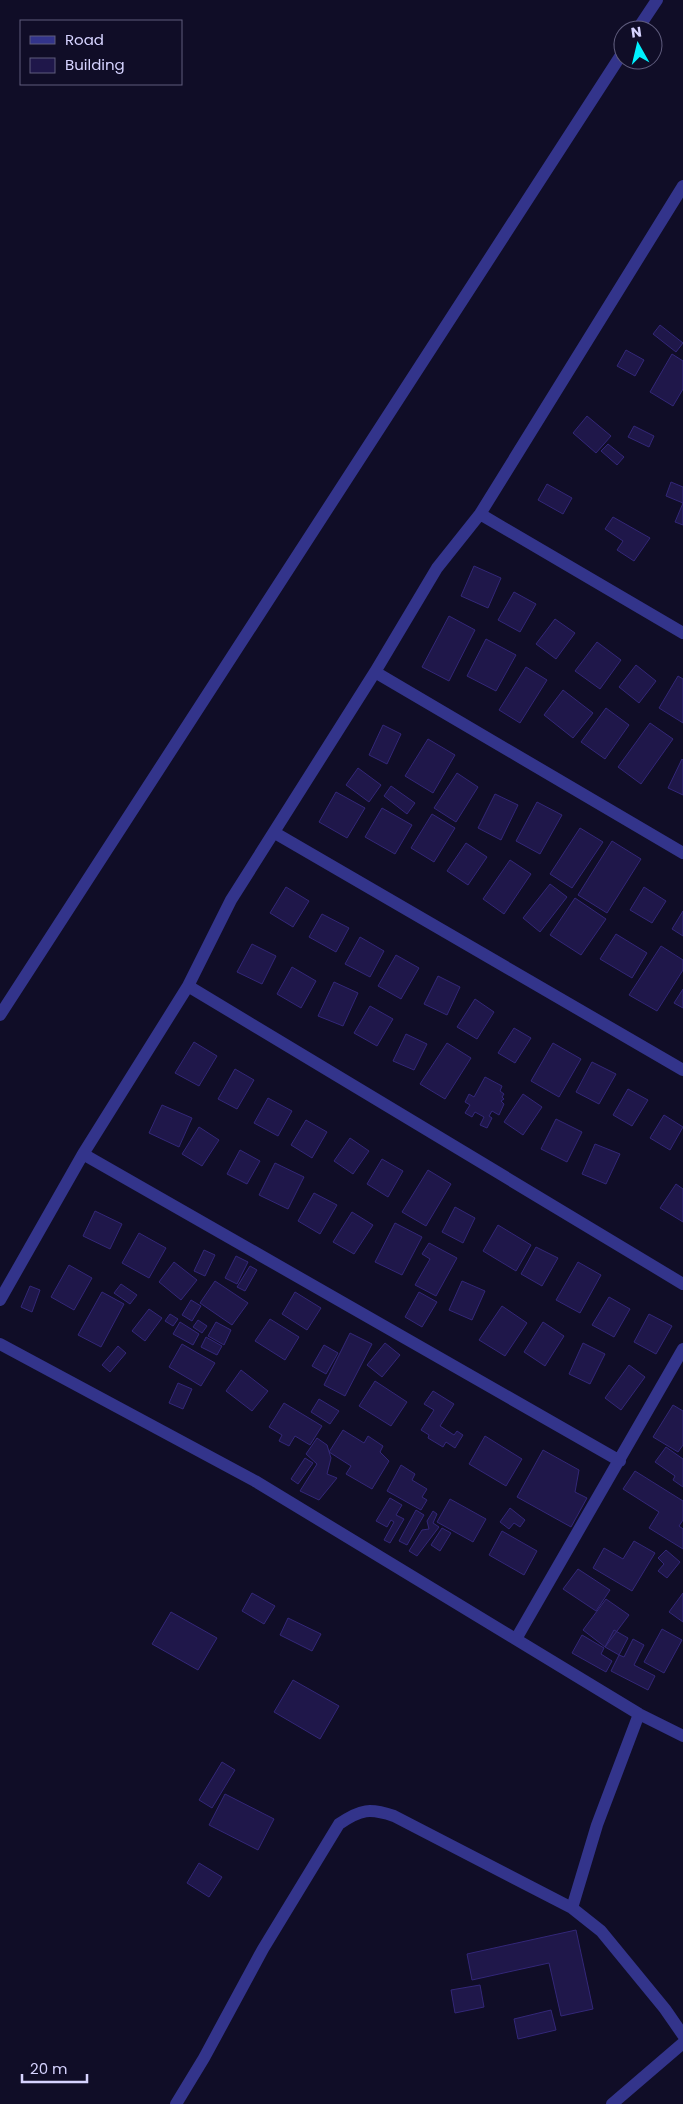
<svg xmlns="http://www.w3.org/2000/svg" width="683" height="2104" font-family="Poppins,sans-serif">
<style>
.building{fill:#1f174a;stroke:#332778}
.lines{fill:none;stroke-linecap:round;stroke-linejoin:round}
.minor{stroke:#33348b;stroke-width:12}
</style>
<rect width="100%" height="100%" fill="#100d27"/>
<path class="building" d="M660,325l23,18 -7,9 -23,-18z
M626,350l18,10 -9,16 -18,-10z
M672,354l11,7v28l-10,17 -23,-14z
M587,416l24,20 -15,17 -23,-20z
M634,426l20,10 -5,11 -21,-10z
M608,444l16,13 -7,8 -16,-14z
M671,482l12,5v38l-8,-3 8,-19 -17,-7z
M547,484l25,14 -9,16 -25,-14z
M613,517l37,21 -16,23 -17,-11 6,-9 -18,-12z
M474,566l27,12 -13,30 -27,-12z
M514,592l22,12 -16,28 -22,-12z
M449,616l26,14 -26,51 -27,-14z
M555,619l20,14 -19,26 -20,-15z
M486,639l30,16 -20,36 -29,-15z
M597,642l24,18 -21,29 -25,-18z
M636,665l20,16 -17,22 -20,-16z
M526,667l21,13 -27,43 -21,-13z
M678,676l5,3v44l-24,-15z
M563,690l30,23 -20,25 -29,-23z
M606,708l23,17 -24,34 -24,-17z
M650,723l23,16 -32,45 -23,-17z
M383,725l18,9 -14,30 -18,-9z
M428,739l27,16 -22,38 -28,-17z
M682,759l1,1v35l-15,-7z
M358,768l23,17 -12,17 -23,-17z
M457,773l21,14 -22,35 -22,-14z
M391,786l24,17 -8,11 -23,-18z
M336,792l29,16 -18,30 -28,-16z
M495,794l23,11 -17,35 -23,-12z
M537,802l25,13 -22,39 -24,-13z
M382,808l30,17 -17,29 -30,-17z
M432,814l23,14 -21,34 -23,-14z
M580,828l23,14 -31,46 -22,-14z
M612,841l29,18 -34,54 -29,-18z
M466,843l21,14 -19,28 -21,-14z
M510,860l21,14 -27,40 -21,-15z
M550,884l17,13 -27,35 -17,-14z
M286,887l23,14 -16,26 -23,-14z
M644,887l22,14 -14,22 -22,-13z
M575,898l31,21 -25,36 -31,-20z
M683,911v25l-11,-7z
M322,914l27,14 -13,24 -27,-15z
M616,934l31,19 -15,25 -32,-19z
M360,937l24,14 -14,26 -25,-13z
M252,944l24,12 -14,28 -25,-12z
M661,946l22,14v10l-26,41 -28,-16z
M396,955l23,13 -18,31 -23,-13z
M292,967l24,14 -15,27 -24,-14z
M438,976l22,11 -13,28 -23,-11z
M334,982l24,11 -15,33 -25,-10z
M683,989v19l-9,-5z
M475,999l19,13 -17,27 -20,-12z
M370,1006l23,13 -16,27 -23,-13z
M514,1028l17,10 -16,25 -17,-10z
M406,1034l21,10 -13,26 -21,-9z
M194,1042l23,14 -18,30 -24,-13z
M447,1043l24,15 -26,41 -25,-15z
M553,1043l28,16 -22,38 -28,-16z
M592,1062l24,12 -17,30 -23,-12z
M235,1069l19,11 -17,29 -19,-10z
M485,1077l17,9 -2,5 4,3 -2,3 2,2 -3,2 3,3 -5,11 -7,-4 -3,5 3,2 -5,10 -7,-3 4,-8 -9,-5 -3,5 -7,-4 5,-8 -5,-3 4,-8 5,3z
M628,1089l20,11 -16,26 -19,-11z
M523,1094l19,13 -19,28 -19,-13z
M268,1098l24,13 -14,25 -24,-13z
M162,1105l30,13 -13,29 -30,-14z
M664,1115l19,12 -13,23 -20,-12z
M556,1119l26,13 -15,30 -26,-13z
M306,1120l21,12 -15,26 -21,-13z
M199,1127l20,13 -17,26 -20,-12z
M350,1138l19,13 -16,23 -19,-13z
M595,1144l25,10 -14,30 -24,-10z
M240,1150l20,11 -13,23 -20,-10z
M382,1159l21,12 -15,26 -21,-13z
M275,1163l29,14 -16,32 -29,-14z
M428,1170l23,14 -25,42 -24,-14z
M676,1184l7,5v33l-23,-14z
M314,1193l23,12 -17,29 -22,-13z
M455,1207l20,11 -12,25 -21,-11z
M95,1211l27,13 -12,25 -27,-13z
M352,1212l21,13 -19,29 -21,-12z
M395,1223l27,14 -20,38 -27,-13z
M498,1225l33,20 -15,26 -33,-20z
M139,1233l27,15 -17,30 -27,-15z
M429,1243l28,15 -21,38 -21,-11 15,-26 -8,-5z
M536,1247l22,11 -16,28 -21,-12z
M204,1250l11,5 -10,21 -11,-5z
M236,1256l12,6 -11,22 -12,-6z
M174,1262l23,18 -16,20 -22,-18z
M578,1262l23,13 -21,38 -24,-13z
M69,1265l23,13 -18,32 -23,-13z
M250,1266l7,4 -12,21 -8,-4z
M215,1281l33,22 -16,22 -32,-22z
M462,1281l23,10 -13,29 -23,-10z
M121,1284l16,11 -7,9 -16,-11z
M30,1286l10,4 -8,22 -11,-5z
M102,1292l22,12 -23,43 -23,-12z
M295,1292l26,16 -14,22 -25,-16z
M419,1292l18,10 -15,25 -17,-10z
M609,1297l21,12 -16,28 -22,-12z
M191,1300l10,6 -9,15 -10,-6z
M502,1306l25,17 -22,33 -26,-16z
M149,1309l13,9 -17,23 -13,-10z
M170,1314l8,5 -5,7 -8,-5z
M649,1314l23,12 -16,28 -22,-12z
M270,1319l29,18 -14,23 -30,-19z
M198,1320l9,6 -5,7 -9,-6z
M180,1322l19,12 -6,11 -20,-11z
M216,1322l15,8 -7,15 -16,-9z
M543,1322l21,14 -19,30 -21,-14z
M350,1333l22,11 -27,52 -21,-11z
M206,1337l16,9 -5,9 -16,-8z
M385,1343l15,12 -18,22 -15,-12z
M583,1343l22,11 -15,30 -21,-10z
M182,1344l33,19 -14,23 -32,-19z
M324,1345l14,8 -12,21 -14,-8z
M118,1346l8,7 -16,19 -8,-7z
M629,1365l16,12 -24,33 -16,-12z
M241,1370l27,21 -16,20 -26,-20z
M375,1381l32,21 -16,24 -32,-20z
M178,1383l14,6 -9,20 -14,-6z
M433,1391l21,13 -14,22 14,9 3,-4 6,4 -8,13 -9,-6 -3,5 -15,-9 1,-3 -8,-5 13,-20 -10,-6z
M319,1399l20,12 -9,13 -19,-12z
M284,1403l38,23 -12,19 -15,-9 -6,10 -10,-5 3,-6 -13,-8z
M673,1405l10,6v34l-5,7 -25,-15z
M343,1430l21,13 4,-7 15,10 -3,6 9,9 -17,28 -26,-15 5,-8 -22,-14z
M485,1436l37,23 -16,27 -37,-22z
M317,1438l10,7 4,13 -4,16 10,4 -18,22 -19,-9 17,-27 -11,-10z
M666,1447l17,12v28l-10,-7 2,-4 -20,-14z
M543,1450l36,20 -4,22 12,6 -16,29 -54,-30z
M305,1458l8,5 -15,21 -7,-5z
M401,1465l14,9 -3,6 15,9 -5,8 5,3 -6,10 -34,-19z
M635,1471l48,30v19l-4,6 4,3v20l-34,-21 10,-16 -36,-23z
M390,1498l12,7 -6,10 8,4 -14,24 -6,-3 10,-18 -3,-2 -4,7 -11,-6z
M450,1499l36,20 -13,23 -36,-20z
M510,1508l15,12 -5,7 -6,-4 -5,6 -9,-7z
M416,1510l8,5 -17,30 -8,-4z
M433,1511l4,3 -4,9 6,4 -22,29 -8,-5 13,-21 7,-1 -2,-8z
M442,1528l9,5 -11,18 -9,-6z
M502,1531l35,20 -13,24 -35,-20z
M634,1541l21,12 -23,38 -39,-23 11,-20 19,11z
M666,1550l14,12 -13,16 -9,-7 6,-7 -6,-6z
M578,1569l32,21 -14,21 -33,-22z
M252,1593l23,13 -11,18 -22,-13z
M683,1593v29l-14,-10z
M606,1599l23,16 -24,32 -22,-17z
M171,1612l46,26 -19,32 -46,-26z
M288,1618l33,16 -9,17 -32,-16z
M662,1629l20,11 -18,33 -20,-11z
M614,1630l14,8 -9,17 -14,-8z
M582,1635l22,13 -3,6 11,7 -6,11 -34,-19z
M633,1639l11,6 -10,20 21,11 -7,14 -37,-19 8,-16 5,2z
M293,1680l46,26 -19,33 -46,-27z
M222,1762l13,8 -23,38 -13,-8z
M225,1794l49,25 -16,31 -49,-25z
M199,1863l23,14 -13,20 -22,-14z
M576,1930l17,79 -32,7 -12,-53 -77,17 -5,-26z
M480,1985l4,22 -29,6 -4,-23z
M551,2010l5,20 -38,9 -4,-20z"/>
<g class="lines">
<path class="minor" d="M637,30l20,-30
M480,514l203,119
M375,672l308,181
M275,833l408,237
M188,986l495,298
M0,1015l623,-963
M83,1154l537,307
M0,1300l83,-146 105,-168 43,-86 144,-228 62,-104 43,-54 203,-328
M0,1344l255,137 384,233 44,22
M516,1639l167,-290
M572,1908l25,-83 42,-111
M176,2104l28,-46 59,-109 76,-125c22,-15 31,-16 55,-8l178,92 29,23 64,78 18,26
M612,2104l71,-61"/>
</g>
<rect x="20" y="20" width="162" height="65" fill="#100d27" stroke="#5f5c7d"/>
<rect x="30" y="36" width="25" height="8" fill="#33348b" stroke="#5f5c7d"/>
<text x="65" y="45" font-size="15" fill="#d6d3ff">Road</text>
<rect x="30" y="58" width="25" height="15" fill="#1f174a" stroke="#5f5c7d"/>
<text x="65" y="70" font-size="15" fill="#d6d3ff">Building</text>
<g transform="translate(638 45) rotate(352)"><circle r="24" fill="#100d27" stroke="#5f5c7d"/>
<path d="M0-4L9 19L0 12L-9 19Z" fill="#00f1fe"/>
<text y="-8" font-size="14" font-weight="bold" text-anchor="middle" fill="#d6d3ff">N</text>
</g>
<path d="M22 2074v8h65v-8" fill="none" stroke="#d6d3ff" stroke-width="2.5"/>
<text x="30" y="2074" font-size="15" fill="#d6d3ff" stroke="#100d27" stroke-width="4" paint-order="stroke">20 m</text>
</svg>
